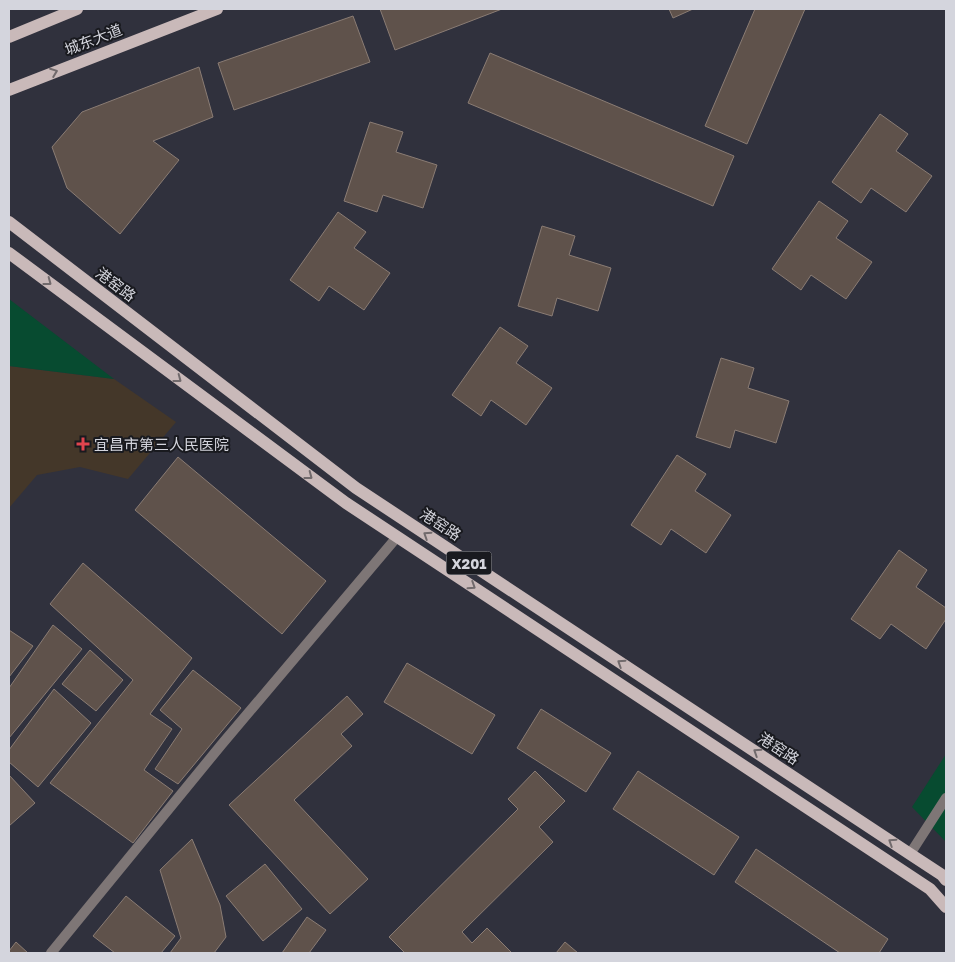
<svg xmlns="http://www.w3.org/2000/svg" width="955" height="962" font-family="'Golos Text','Noto Sans SC',sans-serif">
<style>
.medical{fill:#443729}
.park{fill:#074b30}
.building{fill:#5f524b;stroke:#8a7c74}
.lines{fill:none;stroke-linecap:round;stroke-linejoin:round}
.lane{stroke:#7e7676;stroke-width:10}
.street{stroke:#7e7676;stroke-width:10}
.primary{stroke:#c9b9b9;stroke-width:12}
.oneway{stroke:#716a6c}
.health-dot{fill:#e0444e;stroke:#191a1f;stroke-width:2}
.labels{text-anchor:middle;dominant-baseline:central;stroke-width:4;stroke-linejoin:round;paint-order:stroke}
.shield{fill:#191a1f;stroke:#9c9da4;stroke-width:1}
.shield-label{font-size:14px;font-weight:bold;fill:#d4d5dd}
.street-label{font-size:15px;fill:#d4d5dd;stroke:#191a1f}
.poi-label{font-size:15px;fill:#d4d5dd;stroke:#191a1f;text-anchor:start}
</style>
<rect width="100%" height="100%" fill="#30313d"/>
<path class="medical" d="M9,366l105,13 62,43 -48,57 -48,-12 -43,8 -28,33z"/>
<path class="park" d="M9,299l105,80 -105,-13z
M946,754v88l-34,-35z"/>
<path class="building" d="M380,9h122l-107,41z
M669,9h24l-20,9z
M755,9h50l-58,135 -42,-18z
M353,16l17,46 -136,48 -16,-47z
M490,53l244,103 -21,50 -245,-103z
M199,67l14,50 -60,24 26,19 -59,74 -53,-46 -15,-41 30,-35z
M880,114l28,20 -12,17 36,25 -26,36 -35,-24 -10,15 -29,-21z
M370,122l33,10 -7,20 41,13 -14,43 -40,-13 -6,17 -33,-11z
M819,201l29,20 -12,17 36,24 -26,37 -35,-24 -10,15 -29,-21z
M338,212l28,20 -12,16 36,25 -26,37 -35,-24 -10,15 -29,-21z
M542,226l33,10 -6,19 42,13 -13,43 -41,-13 -5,18 -34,-10z
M500,327l28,19 -12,17 36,25 -26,37 -35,-25 -10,16 -29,-21z
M721,358l33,10 -6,20 41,13 -13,42 -41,-13 -5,18 -34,-11z
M677,455l29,19 -11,17 36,24 -25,38 -35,-24 -10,16 -30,-20z
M178,457l148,124 -44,53 -147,-124z
M899,550l28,20 -11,17 30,21v11l-20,30 -35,-25 -11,15 -29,-20z
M83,563l109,95 -42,56 22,15 -28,41 29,21 -40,52 -83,-60 83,-103 -83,-76z
M53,625l29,24 -73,89v-50z
M9,630l24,16 -24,31z
M90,650l33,30 -27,31 -34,-27z
M407,663l88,52 -23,39 -88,-52z
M193,670l48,38 -63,76 -23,-15 27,-40 -22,-19z
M54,689l37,34 -53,64 -29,-25v-12z
M347,696l16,18 -22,20 11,12 -58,54 74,79 -38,35 -101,-109z
M541,709l70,44 -25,39 -69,-44z
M535,771l30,30 -26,26 14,15 -91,90 10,11 15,-15 25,25h-107l-16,-16 129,-128 -10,-10z
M638,771l101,66 -25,38 -101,-66z
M9,775l26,28 -26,23z
M192,839l28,66 6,32 -12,16h-44l11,-15 -21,-68z
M756,849l132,90 -9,14h-39l-105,-71z
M265,864l37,45 -39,32 -37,-45z
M126,896l49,40 -14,17h-46l-22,-17z
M307,917l19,13 -17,23h-27z
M16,942l12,11h-19v-2z
M565,942l13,11h-22z"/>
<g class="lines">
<path class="lane" d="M910,854l36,-56"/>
<path class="street" d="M51,953l171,-209 175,-207"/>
<path class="primary" d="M9,37l68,-28
M9,90l208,-81
M9,222l347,266 554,366 32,21 4,5
M9,253l337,250 584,386 16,18"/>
</g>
<defs><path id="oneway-chevron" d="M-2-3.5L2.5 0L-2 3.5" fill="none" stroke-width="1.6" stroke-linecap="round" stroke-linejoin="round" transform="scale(1.25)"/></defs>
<g class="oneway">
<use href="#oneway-chevron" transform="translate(54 72) rotate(-21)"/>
<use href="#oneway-chevron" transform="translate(48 282) rotate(37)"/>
<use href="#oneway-chevron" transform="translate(178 379) rotate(37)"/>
<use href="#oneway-chevron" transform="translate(309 476) rotate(37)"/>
<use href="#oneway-chevron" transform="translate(427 535) rotate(-147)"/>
<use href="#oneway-chevron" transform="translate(472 586) rotate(33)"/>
<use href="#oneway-chevron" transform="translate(621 663) rotate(-147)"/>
<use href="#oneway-chevron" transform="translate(757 752) rotate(-147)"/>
<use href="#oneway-chevron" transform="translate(892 842) rotate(-147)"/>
</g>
<path class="health-dot" d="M80.5 436.5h5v5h5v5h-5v5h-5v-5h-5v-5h5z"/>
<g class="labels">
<rect class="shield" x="446.5" y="551.5" width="45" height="23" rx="4"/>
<g class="shield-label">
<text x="469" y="563">X201</text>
</g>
<g class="street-label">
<text transform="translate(93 39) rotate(-21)">城东大道</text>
<text transform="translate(116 284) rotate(37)">港窑路</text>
<text transform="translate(441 524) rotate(33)">港窑路</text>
<text transform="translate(779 748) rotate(33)">港窑路</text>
</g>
<g class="poi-label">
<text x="94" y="444">宜昌市第三人民医院</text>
</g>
</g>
<rect width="955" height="962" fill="none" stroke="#d4d5dd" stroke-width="20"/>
</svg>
